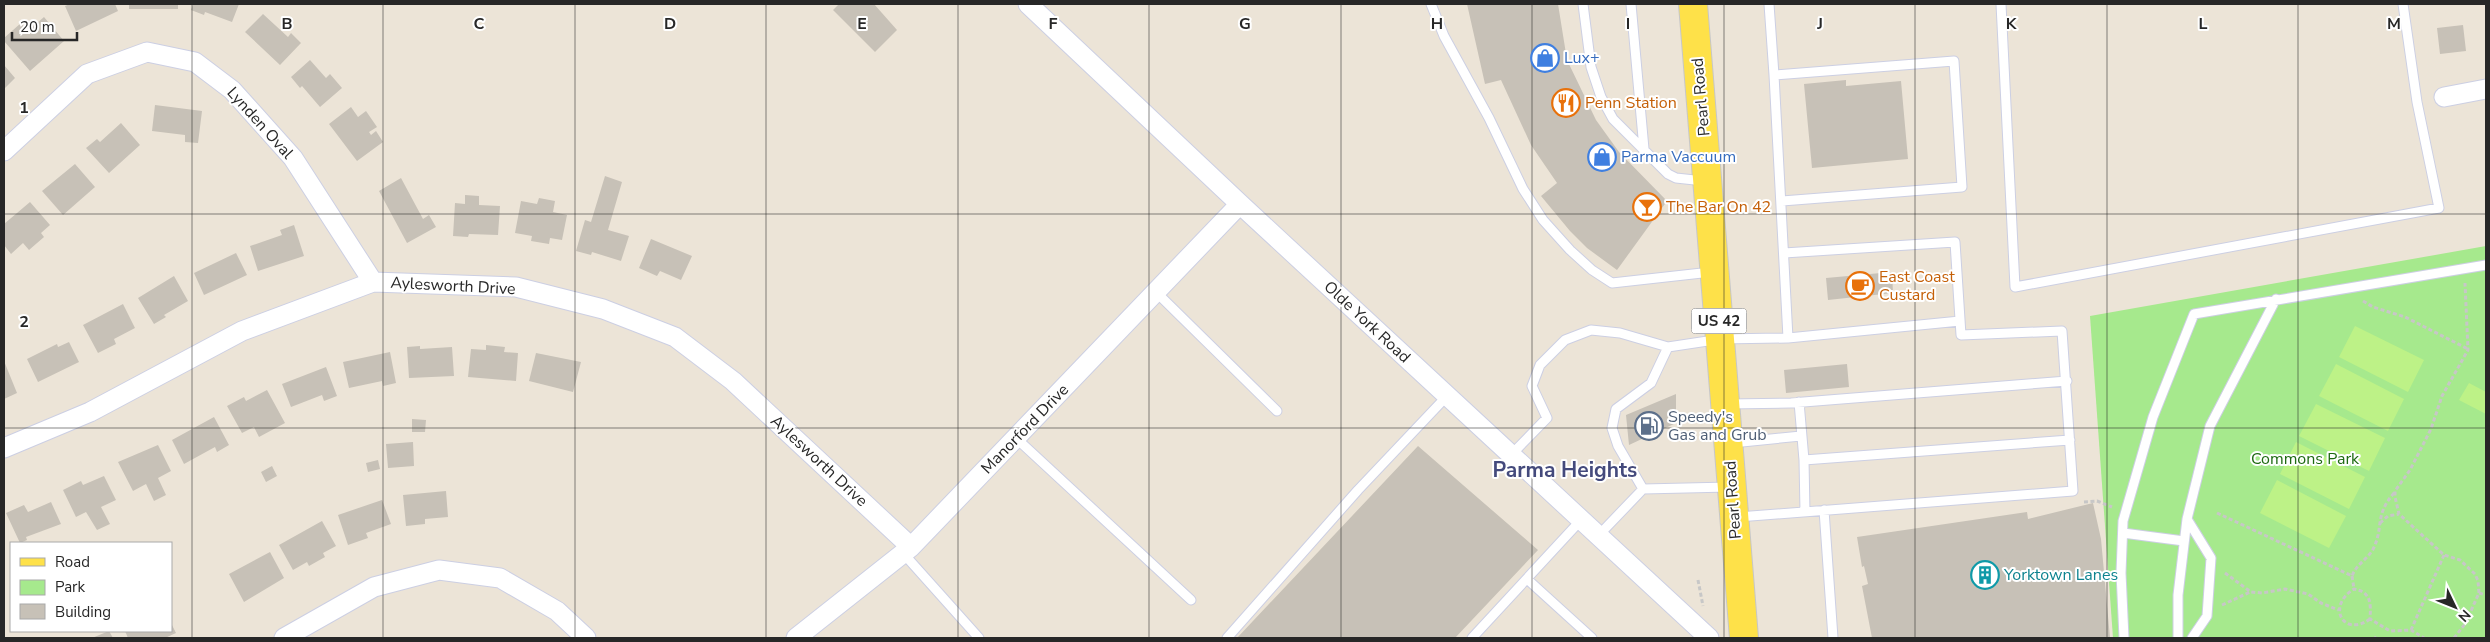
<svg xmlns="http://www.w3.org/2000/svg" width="2490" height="642" font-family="'Nunito Sans',sans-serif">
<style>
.green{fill:#a6e98d}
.pitch{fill:#bdf287}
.building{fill:#c7c1b7}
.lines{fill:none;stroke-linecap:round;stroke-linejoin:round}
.lane-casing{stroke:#cccfe3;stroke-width:11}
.street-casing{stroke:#cccfe3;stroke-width:21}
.primary-casing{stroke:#c7c7c7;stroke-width:30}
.path{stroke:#c7c7c7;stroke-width:3;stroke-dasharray:4 2.5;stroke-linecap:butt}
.lane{stroke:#fff;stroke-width:9}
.street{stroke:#fff;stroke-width:19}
.primary{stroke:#fee149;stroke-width:28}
.grid{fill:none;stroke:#272727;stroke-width:1;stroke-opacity:0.55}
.labels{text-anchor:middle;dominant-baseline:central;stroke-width:4;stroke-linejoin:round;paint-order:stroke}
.shield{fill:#fff;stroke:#686868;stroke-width:1}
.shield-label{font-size:15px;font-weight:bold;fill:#272727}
.shop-label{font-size:16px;fill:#366cbe;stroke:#fff;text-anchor:start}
.street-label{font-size:16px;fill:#272727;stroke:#fff}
.food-label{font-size:16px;fill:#c56008;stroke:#fff;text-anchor:start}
.service-label{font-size:16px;fill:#4e5e75;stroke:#fff;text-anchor:start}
.park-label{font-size:16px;fill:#1e6a12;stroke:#fff}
.culture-label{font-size:16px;fill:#0d838f;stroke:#fff;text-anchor:start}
.district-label{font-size:21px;font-weight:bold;fill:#444a7c;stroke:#fff}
.grid-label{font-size:16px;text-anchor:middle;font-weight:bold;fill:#272727;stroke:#fff;stroke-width:4;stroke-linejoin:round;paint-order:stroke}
</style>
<rect width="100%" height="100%" fill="#ece4d7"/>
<path class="green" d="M2486,246v392h-373l-23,-322z"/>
<path class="pitch" d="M2355,326l69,34 -16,32 -69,-35z
M2336,364l68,35 -16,32 -69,-35z
M2469,383l17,9v22l-27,-14z
M2316,404l69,34 -16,33 -70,-35z
M2296,442l69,35 -16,32 -69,-35z
M2277,480l69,36 -17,32 -69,-35z"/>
<path class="building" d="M70,4h45l3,7 -42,20 -11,-25z
M129,4h49v5h-49z
M193,4h46l-7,18 -27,-10 -1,3 -13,-5z
M839,4h35l23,26 -22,22 -42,-42z
M1467,4h91l9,56 29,60 23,32 48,49 -50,69 -30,-22 -17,-17 -29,-35 16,-13 -26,-38 -30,-65 -16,4z
M263,14l25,23 3,-4 10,10 -21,22 -35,-33z
M44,17l20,24 -34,30 -26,-30v-3l17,-15 7,8z
M2463,25l3,26 -26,3 -3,-26z
M310,60l16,18 4,-4 12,14 -22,19 -18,-21 -2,2 -9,-11z
M4,65l11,13 -11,11z
M1846,80v6l55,-5 7,78 -96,9 -8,-84z
M155,105l47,6 -4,32 -13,-1v-7l-33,-4z
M351,107l7,10 8,-6 11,16 -8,5 2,3 5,-4 7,11 -26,19 -28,-37z
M121,123l19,22 -31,28 -23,-25 11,-9 3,3z
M75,164l20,23 -32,28 -21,-24z
M605,176l17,6 -14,48 21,6 -8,25 -29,-9 -1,3 -15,-4 9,-31 6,2z
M401,178l22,41 6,-4 7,12 -29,16 -28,-52z
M465,195l14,1v9l21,1 -2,29 -29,-1 -1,3 -15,-1 2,-33 10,1z
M539,198l16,3 -2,11 14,3 -5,25 -12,-2 -1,6 -18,-3 1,-5 -17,-3 6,-32 16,3z
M30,202l20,23 -9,8 3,4 -15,13 -6,-7 -12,11 -7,-9v-21z
M294,225l10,31 -46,15 -8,-25 32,-11 -2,-5z
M651,239l41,17 -11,24 -21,-9 -3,5 -18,-8z
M236,253l11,22 -43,20 -10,-22z
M1892,272l1,21 -65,7 -2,-22z
M174,276l14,25 -24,14 2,2 -12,7 -16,-26z
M123,304l12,24 -21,11 2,5 -18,9 -15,-28z
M69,342l10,20 -41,20 -11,-23 30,-15 1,3z
M486,345l19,2 -1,5 14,1 -2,28 -48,-4 3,-28 15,1z
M420,346v3l32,-2 2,29 -45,2 -2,-31z
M390,352l6,31 -13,3 -1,-5 -33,7 -6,-26z
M536,353l45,9 -8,30 -44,-11z
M4,361l13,32 -13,6z
M1847,364l2,23 -63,6 -2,-23z
M326,367l11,29 -13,5 -2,-6 -31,12 -9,-23z
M267,390l18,33 -26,14 -5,-10 -12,6 -15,-27 17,-9 2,4z
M1676,394v29l-47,22 -3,-30z
M214,417l15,28 -12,7 -2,-5 -31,17 -12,-24z
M412,419l14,1 -1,12h-13z
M413,442l1,24 -26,2 -2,-24z
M158,445l13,26 -13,7 8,17 -12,6 -8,-17 -13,7 -15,-29z
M1418,446l120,104 -83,88h-218z
M378,460l2,9 -12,3 -2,-9z
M272,466l5,10 -11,6 -5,-10z
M104,476l12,24 -15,7 9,17 -13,6 -11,-18 -10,5 -13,-27 18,-9 2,4z
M446,491l2,26 -23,2v5l-19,2 -3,-31z
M382,500l9,24 -25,9 2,5 -20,7 -10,-30z
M51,502l10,22 -35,13 1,3 -7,3 -14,-30 18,-8 4,7z
M2093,503l8,36 9,99h-238l-10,-52 6,-2 -4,-18 -2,1 -5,-30 170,-25 1,7z
M322,521l14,25 -13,7 2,4 -16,9 -2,-4 -14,8 -14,-25z
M270,552l14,26 -40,24 -15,-28z
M171,623l5,10 -11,5h-37l-3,-7h46z
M109,631l4,7h-21z"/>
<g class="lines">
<defs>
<path id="lane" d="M1431,4l13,32 45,82 34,71 20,31 27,30 22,20 20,13 99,-11
M1583,4l8,63 10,30 12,22 55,55 8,4 28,3
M1631,4l13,145
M1769,4l5,71
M2001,4l14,283 424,-79 -22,-106 -14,-98
M1782,201l180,-14 -8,-126 -180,14 14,263
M1156,292l121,119
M1799,402l5,58 1,52
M1728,404l63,-1 276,-22
M1016,438l175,162
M1732,443l69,-7
M1511,455l36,-37 -15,-32 8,-21 25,-25 26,-10 29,3 48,14 53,-8 67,-1 172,-17
M1804,460l266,-20
M1643,489l-25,-43 -6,-18 4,-19 35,-26 17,-36
M1824,510l9,128
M1738,517l335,-26 -11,-160 -101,4 -6,-93 -171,11
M2123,533l61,8
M1598,536l45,-47 86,-2
M903,553l76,85
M1527,579l65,59
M1227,638l131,-148 89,-94
M1472,638l109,-118
M2124,638l-3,-65 2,-52 30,-104 41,-103 292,-49
M2178,638v-43l9,-76
M2192,638l15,-22 4,-58 -24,-39 23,-93 66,-127"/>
<path id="street" d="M1028,4l212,200 469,434
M2444,97l42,-8
M4,151l83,-77 60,-22 48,10 37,28 61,68 80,124
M4,448l86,-36 152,-81 131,-49 143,5 87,22 72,28 58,44 178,166
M284,638l90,-51 65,-17 61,8 57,33 29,27
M796,638l115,-91 329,-343"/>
<path id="primary" d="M1693,4l51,634"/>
</defs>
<use href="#lane" class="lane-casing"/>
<use href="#street" class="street-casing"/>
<use href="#primary" class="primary-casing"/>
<path class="path" d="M2363,301l10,6 32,10 63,32
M2084,502l13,-1 15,6
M2217,513l135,63c4,-11 14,-16 20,-25 13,-23 1,-35 23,-59
M2380,523l8,-7 11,-2
M2225,573l26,19 11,1 23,-4 23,5 13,9 17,7
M2352,576l2,13
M1698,580l5,26
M2479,593l7,2
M2222,605l28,-13
M2370,619c-27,19 -44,-13 -16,-30 17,3 17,14 16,30l20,12 21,-1 13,8
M2411,630l33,-75
M2374,637l2,1
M2454,638l11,-14 14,-31 -1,-12 -3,-7 -15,-14 -16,-5 -45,-41 -4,-17v-6l15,-21 21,-41 11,-33 26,-46 -3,-67"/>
<use href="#lane" class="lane"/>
<use href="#street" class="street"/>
<use href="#primary" class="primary"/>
</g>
<path class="grid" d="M192,4v634M383,4v634M575,4v634M766,4v634M958,4v634M1149,4v634M1341,4v634M1532,4v634M1724,4v634M1915,4v634M2107,4v634M2298,4v634M4,214h2482M4,428h2482"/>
<defs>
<symbol id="shop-ring" viewBox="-11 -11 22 22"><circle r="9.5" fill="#fff" stroke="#3f7fe0" stroke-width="1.5"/><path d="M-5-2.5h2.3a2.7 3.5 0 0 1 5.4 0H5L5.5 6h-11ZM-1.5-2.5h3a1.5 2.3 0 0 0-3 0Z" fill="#3f7fe0"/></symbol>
<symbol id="restaurant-ring" viewBox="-11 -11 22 22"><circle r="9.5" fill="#fff" stroke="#e8710a" stroke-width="1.5"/><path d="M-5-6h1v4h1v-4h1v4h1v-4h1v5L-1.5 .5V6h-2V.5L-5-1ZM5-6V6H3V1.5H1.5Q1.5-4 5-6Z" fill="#e8710a"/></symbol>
<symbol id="bar-ring" viewBox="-11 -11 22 22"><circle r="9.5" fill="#fff" stroke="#e8710a" stroke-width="1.5"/><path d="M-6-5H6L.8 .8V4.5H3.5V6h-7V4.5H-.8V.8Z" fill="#e8710a"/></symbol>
<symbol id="cafe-ring" viewBox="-11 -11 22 22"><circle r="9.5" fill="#fff" stroke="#e8710a" stroke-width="1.5"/><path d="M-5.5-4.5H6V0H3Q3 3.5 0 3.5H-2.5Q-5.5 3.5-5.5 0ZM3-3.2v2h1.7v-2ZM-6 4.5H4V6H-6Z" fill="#e8710a"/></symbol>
<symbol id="fuel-ring" viewBox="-11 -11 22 22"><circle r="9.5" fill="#fff" stroke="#5c6f8a" stroke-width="1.5"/><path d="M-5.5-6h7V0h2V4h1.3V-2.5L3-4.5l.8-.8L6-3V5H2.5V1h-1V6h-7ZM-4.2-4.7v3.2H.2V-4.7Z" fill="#5c6f8a"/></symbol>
<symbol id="building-ring" viewBox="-11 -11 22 22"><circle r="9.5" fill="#fff" stroke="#0f9aa8" stroke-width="1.5"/><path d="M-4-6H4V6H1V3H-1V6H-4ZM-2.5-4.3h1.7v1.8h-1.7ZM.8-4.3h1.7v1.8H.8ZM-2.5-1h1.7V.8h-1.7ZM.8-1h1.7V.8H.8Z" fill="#0f9aa8"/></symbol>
</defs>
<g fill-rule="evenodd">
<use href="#shop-ring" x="1529" y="42" width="32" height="32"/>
<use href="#restaurant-ring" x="1550" y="87" width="32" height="32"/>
<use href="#shop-ring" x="1586" y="141" width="32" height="32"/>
<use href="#bar-ring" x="1631" y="191" width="32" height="32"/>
<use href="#cafe-ring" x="1844" y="270" width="32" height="32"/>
<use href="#fuel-ring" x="1633" y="410" width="32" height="32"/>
<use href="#building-ring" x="1969" y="559" width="32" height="32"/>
</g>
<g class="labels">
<rect class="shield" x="1691.5" y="308.5" width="55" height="25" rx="4"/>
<g class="shield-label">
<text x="1719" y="321">US 42</text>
</g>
<g class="shop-label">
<text x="1564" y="58">Lux+</text>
<text x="1621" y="157">Parma Vaccuum</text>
</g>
<g class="street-label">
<text transform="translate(1701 97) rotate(-95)">Pearl Road</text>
<text transform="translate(260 123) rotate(48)">Lynden Oval</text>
<text transform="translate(453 286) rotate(3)">Aylesworth Drive</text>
<text transform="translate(1367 322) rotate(43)">Olde York Road</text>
<text transform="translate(1025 429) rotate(-46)">Manorford Drive</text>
<text transform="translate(819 461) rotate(43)">Aylesworth Drive</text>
<text transform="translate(1733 500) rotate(-94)">Pearl Road</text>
</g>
<g class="food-label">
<text x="1585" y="103">Penn Station</text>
<text x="1666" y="207">The Bar On 42</text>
<text x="1879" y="277">East Coast<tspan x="1879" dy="18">Custard</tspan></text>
</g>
<g class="service-label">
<text x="1668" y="417">Speedy's<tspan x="1668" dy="18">Gas and Grub</tspan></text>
</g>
<g class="park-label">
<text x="2305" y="459">Commons Park</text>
</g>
<g class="culture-label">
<text x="2004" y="575">Yorktown Lanes</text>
</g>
<g class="district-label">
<text x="1565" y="470">Parma Heights</text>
</g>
</g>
<g class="grid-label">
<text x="287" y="29">B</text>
<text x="479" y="29">C</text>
<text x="670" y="29">D</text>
<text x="862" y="29">E</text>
<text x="1053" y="29">F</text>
<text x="1245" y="29">G</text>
<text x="1437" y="29">H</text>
<text x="1628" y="29">I</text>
<text x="1820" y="29">J</text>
<text x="2011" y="29">K</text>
<text x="2203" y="29">L</text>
<text x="2394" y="29">M</text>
<text x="24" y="113">1</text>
<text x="24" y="327">2</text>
</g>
<rect width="2490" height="642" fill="none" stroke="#272727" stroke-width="10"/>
<rect x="10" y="542" width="162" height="90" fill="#ffffff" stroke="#a9a9a9"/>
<rect x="20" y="558" width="25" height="8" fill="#fee149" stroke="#a9a9a9"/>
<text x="55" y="567" font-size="15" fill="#272727">Road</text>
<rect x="20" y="580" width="25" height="15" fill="#a6e98d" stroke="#a9a9a9"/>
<text x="55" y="592" font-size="15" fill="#272727">Park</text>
<rect x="20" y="604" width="25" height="15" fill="#c7c1b7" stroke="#a9a9a9"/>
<text x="55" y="617" font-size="15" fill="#272727">Building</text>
<g transform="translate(2455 607) rotate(133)" stroke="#ffffff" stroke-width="4" paint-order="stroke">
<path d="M0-4L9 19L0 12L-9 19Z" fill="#272727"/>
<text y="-8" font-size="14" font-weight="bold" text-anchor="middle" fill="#272727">N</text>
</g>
<path d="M12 32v8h65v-8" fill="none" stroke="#272727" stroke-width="2.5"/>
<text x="20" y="32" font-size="15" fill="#272727" stroke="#ffffff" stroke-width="4" paint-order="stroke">20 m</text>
</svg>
